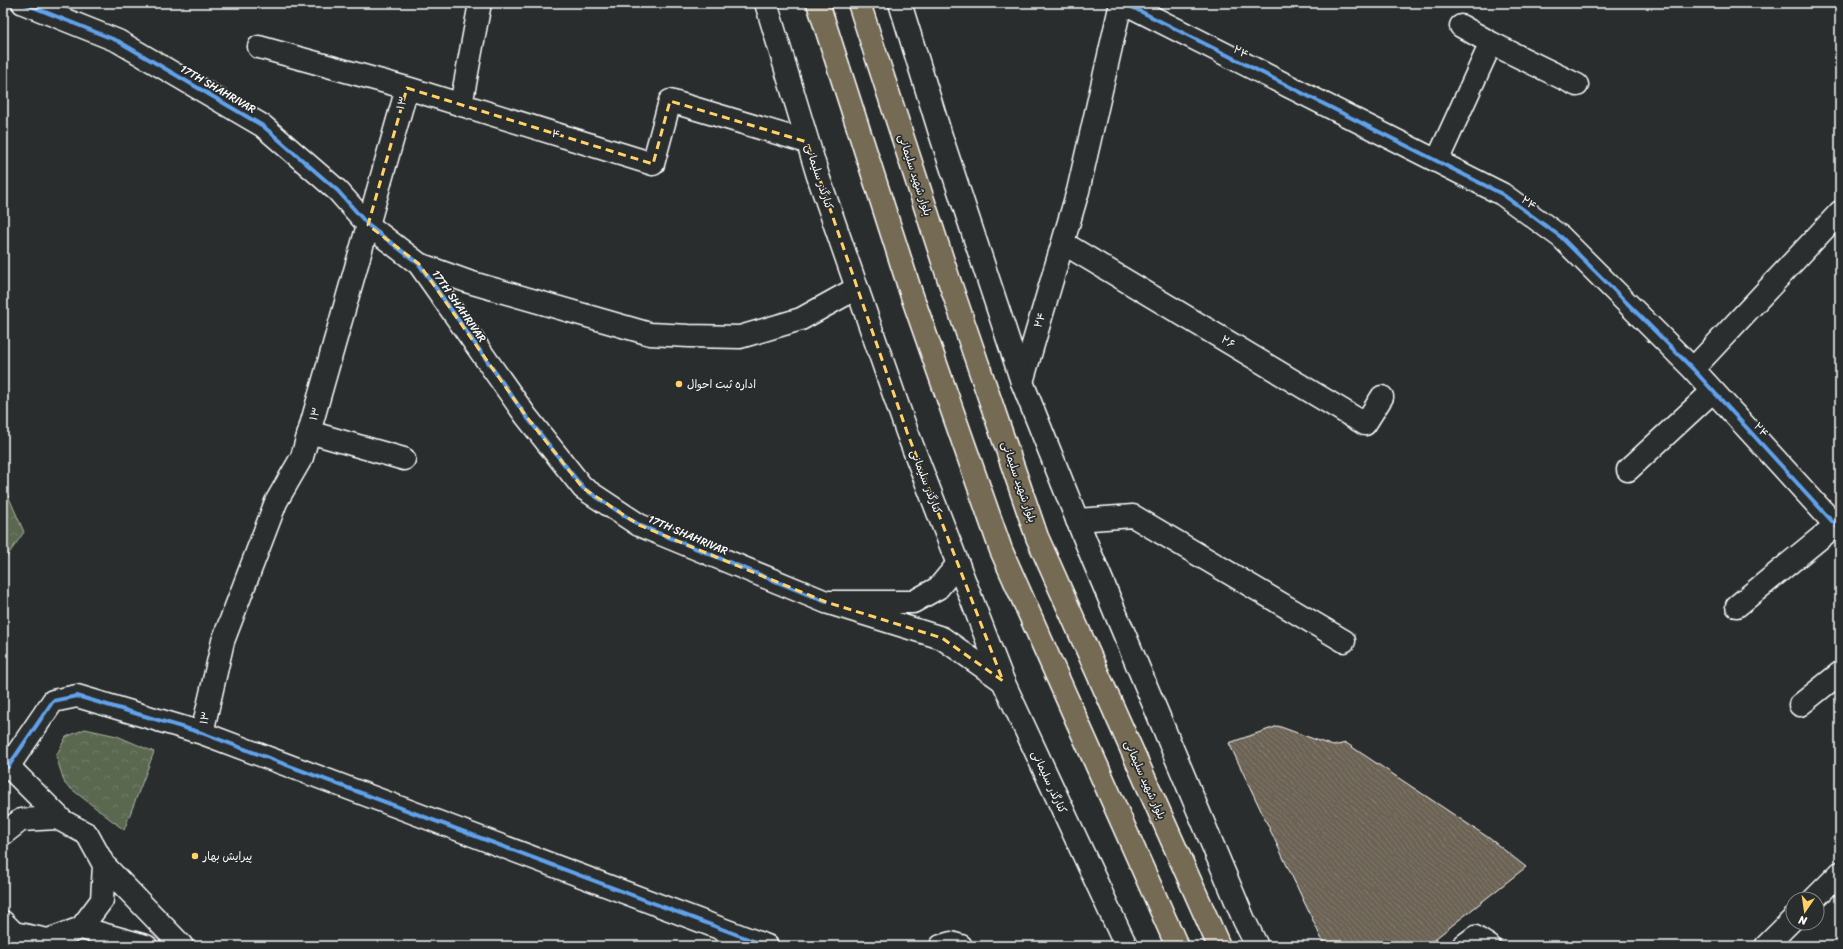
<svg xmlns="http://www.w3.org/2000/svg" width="1843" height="949" font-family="Sriracha,'Playpen Sans Arabic',sans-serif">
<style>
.park{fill:url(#park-crowns);stroke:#acb3a8}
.building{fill:url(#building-back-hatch);stroke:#fff}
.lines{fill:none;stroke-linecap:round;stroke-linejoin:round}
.minor-casing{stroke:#fff;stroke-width:25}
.tertiary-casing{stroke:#fff;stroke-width:25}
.secondary-casing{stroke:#fff;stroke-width:25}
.primary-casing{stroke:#fff;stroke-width:25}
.minor{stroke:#2a2d2e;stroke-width:22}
.tertiary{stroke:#2a2d2e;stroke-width:22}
.secondary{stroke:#2a2d2e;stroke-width:22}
.primary{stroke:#756b52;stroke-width:22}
.cycleway-casing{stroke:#2a2d2e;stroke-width:6}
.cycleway{stroke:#60a3ed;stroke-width:4}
.marked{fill:none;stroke:#ffd166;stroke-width:3;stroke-dasharray:8 5;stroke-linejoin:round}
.poi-dot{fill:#ffd166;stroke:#2a2d2e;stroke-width:1.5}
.labels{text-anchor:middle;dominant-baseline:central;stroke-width:3.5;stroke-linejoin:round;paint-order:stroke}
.street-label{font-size:11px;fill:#fff;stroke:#2a2d2e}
.poi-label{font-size:11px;fill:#fff;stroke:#2a2d2e;text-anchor:start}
</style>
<defs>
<pattern id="park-crowns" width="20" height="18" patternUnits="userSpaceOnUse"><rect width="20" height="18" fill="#5a6750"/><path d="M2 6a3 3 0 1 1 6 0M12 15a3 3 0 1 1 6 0" fill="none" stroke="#737e6a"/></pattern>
<pattern id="building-back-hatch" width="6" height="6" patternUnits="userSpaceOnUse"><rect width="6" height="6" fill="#6c6454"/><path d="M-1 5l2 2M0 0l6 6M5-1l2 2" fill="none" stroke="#827b6e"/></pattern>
</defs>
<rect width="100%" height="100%" fill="#2a2d2e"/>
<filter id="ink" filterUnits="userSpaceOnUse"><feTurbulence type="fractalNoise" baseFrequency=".025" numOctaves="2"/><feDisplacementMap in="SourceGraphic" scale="8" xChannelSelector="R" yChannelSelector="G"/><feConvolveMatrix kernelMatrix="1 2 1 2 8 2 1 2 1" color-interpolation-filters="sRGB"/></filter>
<g filter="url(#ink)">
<path class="park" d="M3,484l21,48 -21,30z
M85,729l32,7 37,16 -30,78 -59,-46 -9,-28 10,-19z"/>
<path class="building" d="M1278,726l55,20 13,-3 143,95 37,29 -100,79h-101l-96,-203z"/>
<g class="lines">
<defs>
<path id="minor" d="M1124,3l378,191 59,43 132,132 147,161
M1461,26l30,17
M259,47l148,41 246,76 17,-63 137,41
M461,105l19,-102
M1437,161l54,-118 86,42
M1063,243l302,181 17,-27
M1693,369l147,-157
M1022,382l56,-191 43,-188
M309,432l95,27
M1628,470l85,-79
M1077,520l56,-4 211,125
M1737,606l99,-81
M1800,705l40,-32
M202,733l21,-92 53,-139 26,-45 105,-369
M8,767l45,-66 24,-5 125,37 565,213
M1814,899l26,-26
M941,946l10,-3 10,3
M1463,946l12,-9 14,9
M1766,946l27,-27"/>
<path id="tertiary" d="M23,3l95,38 145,85 75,65 30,34 51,39 107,152 57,72 56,37 187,77
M419,264l50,18 181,52 39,2 51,1 61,-18 56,-31
M958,564l-20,24 -25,14h-87l116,36 61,43"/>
<path id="secondary" d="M766,3l52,173 89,256 96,249 123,265
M900,3l41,133 81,246 70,175 152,363 13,26
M3,761l60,60
M3,834l18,-14 36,-2 30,16 17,31 -2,35 -21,28 -33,12 -34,-7 -11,-11
M104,865l78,81
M81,928l65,18"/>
<path id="primary" d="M818,3l93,290 90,257 176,396
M859,3l91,280 87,254 182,409"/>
</defs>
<use href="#minor" class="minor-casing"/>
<use href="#tertiary" class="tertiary-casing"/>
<use href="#secondary" class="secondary-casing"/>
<use href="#primary" class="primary-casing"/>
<use href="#minor" class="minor"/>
<use href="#tertiary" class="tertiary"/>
<use href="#secondary" class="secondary"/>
<use href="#primary" class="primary"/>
<defs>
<path id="cycleway" d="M23,3l95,38 145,85 75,65 30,34 51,39 107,152 57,72 56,37 187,77
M1124,3l378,191 59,43 132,132 147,161
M8,767l45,-66 24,-5 125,37 565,213"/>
</defs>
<use href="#cycleway" class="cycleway-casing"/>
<use href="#cycleway" class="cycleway"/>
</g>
</g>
<path class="marked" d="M407,88l246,76 17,-63 137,41 100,290 96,249 -61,-43 -116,-36 -105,-43 -82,-34 -56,-37 -57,-72 -107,-152 -51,-39z"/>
<g class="poi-dot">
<circle cx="679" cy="384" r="4"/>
<circle cx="195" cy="856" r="4"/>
</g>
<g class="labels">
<g class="street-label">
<text transform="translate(1241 52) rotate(27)">۲۴</text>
<text transform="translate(218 89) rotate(30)">17TH SHAHRIVAR</text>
<text transform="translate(402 103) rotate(-74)">۱۳</text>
<text transform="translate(556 134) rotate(17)">۴</text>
<text transform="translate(915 175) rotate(72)">بلوار شهید سلیمانی</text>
<text transform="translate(819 177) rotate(72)">کنارگذر سلیمانی</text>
<text transform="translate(1529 203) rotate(36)">۲۴</text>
<text transform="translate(459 306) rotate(55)">17TH SHAHRIVAR</text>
<text transform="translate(1040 320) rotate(-73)">۲۴</text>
<text transform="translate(1228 342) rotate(31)">۲۶</text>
<text transform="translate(315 414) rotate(-74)">۱۳</text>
<text transform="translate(1761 430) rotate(48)">۲۴</text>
<text transform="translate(926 482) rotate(69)">کنارگذر سلیمانی</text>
<text transform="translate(1019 482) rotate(71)">بلوار شهید سلیمانی</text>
<text transform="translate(688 535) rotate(23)">17TH SHAHRIVAR</text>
<text transform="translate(205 718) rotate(-77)">۱۳</text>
<text transform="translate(1145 780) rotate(66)">بلوار شهید سلیمانی</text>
<text transform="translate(1049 782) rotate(65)">کنارگذر سلیمانی</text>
</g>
<g class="poi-label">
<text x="687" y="384">اداره ثبت احوال</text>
<text x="203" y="856">پیرایش بهار</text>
</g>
</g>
<rect width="1843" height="949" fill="none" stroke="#2a2d2e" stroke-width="16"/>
<rect x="8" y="8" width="1827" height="933" fill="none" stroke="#fff" stroke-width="1.5" filter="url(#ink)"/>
<g transform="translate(1805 911) rotate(193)"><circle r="19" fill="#2a2d2e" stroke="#7f8182"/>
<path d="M0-3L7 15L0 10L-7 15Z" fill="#ffd166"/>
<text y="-6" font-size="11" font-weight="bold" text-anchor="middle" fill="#ffffff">N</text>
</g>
</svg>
